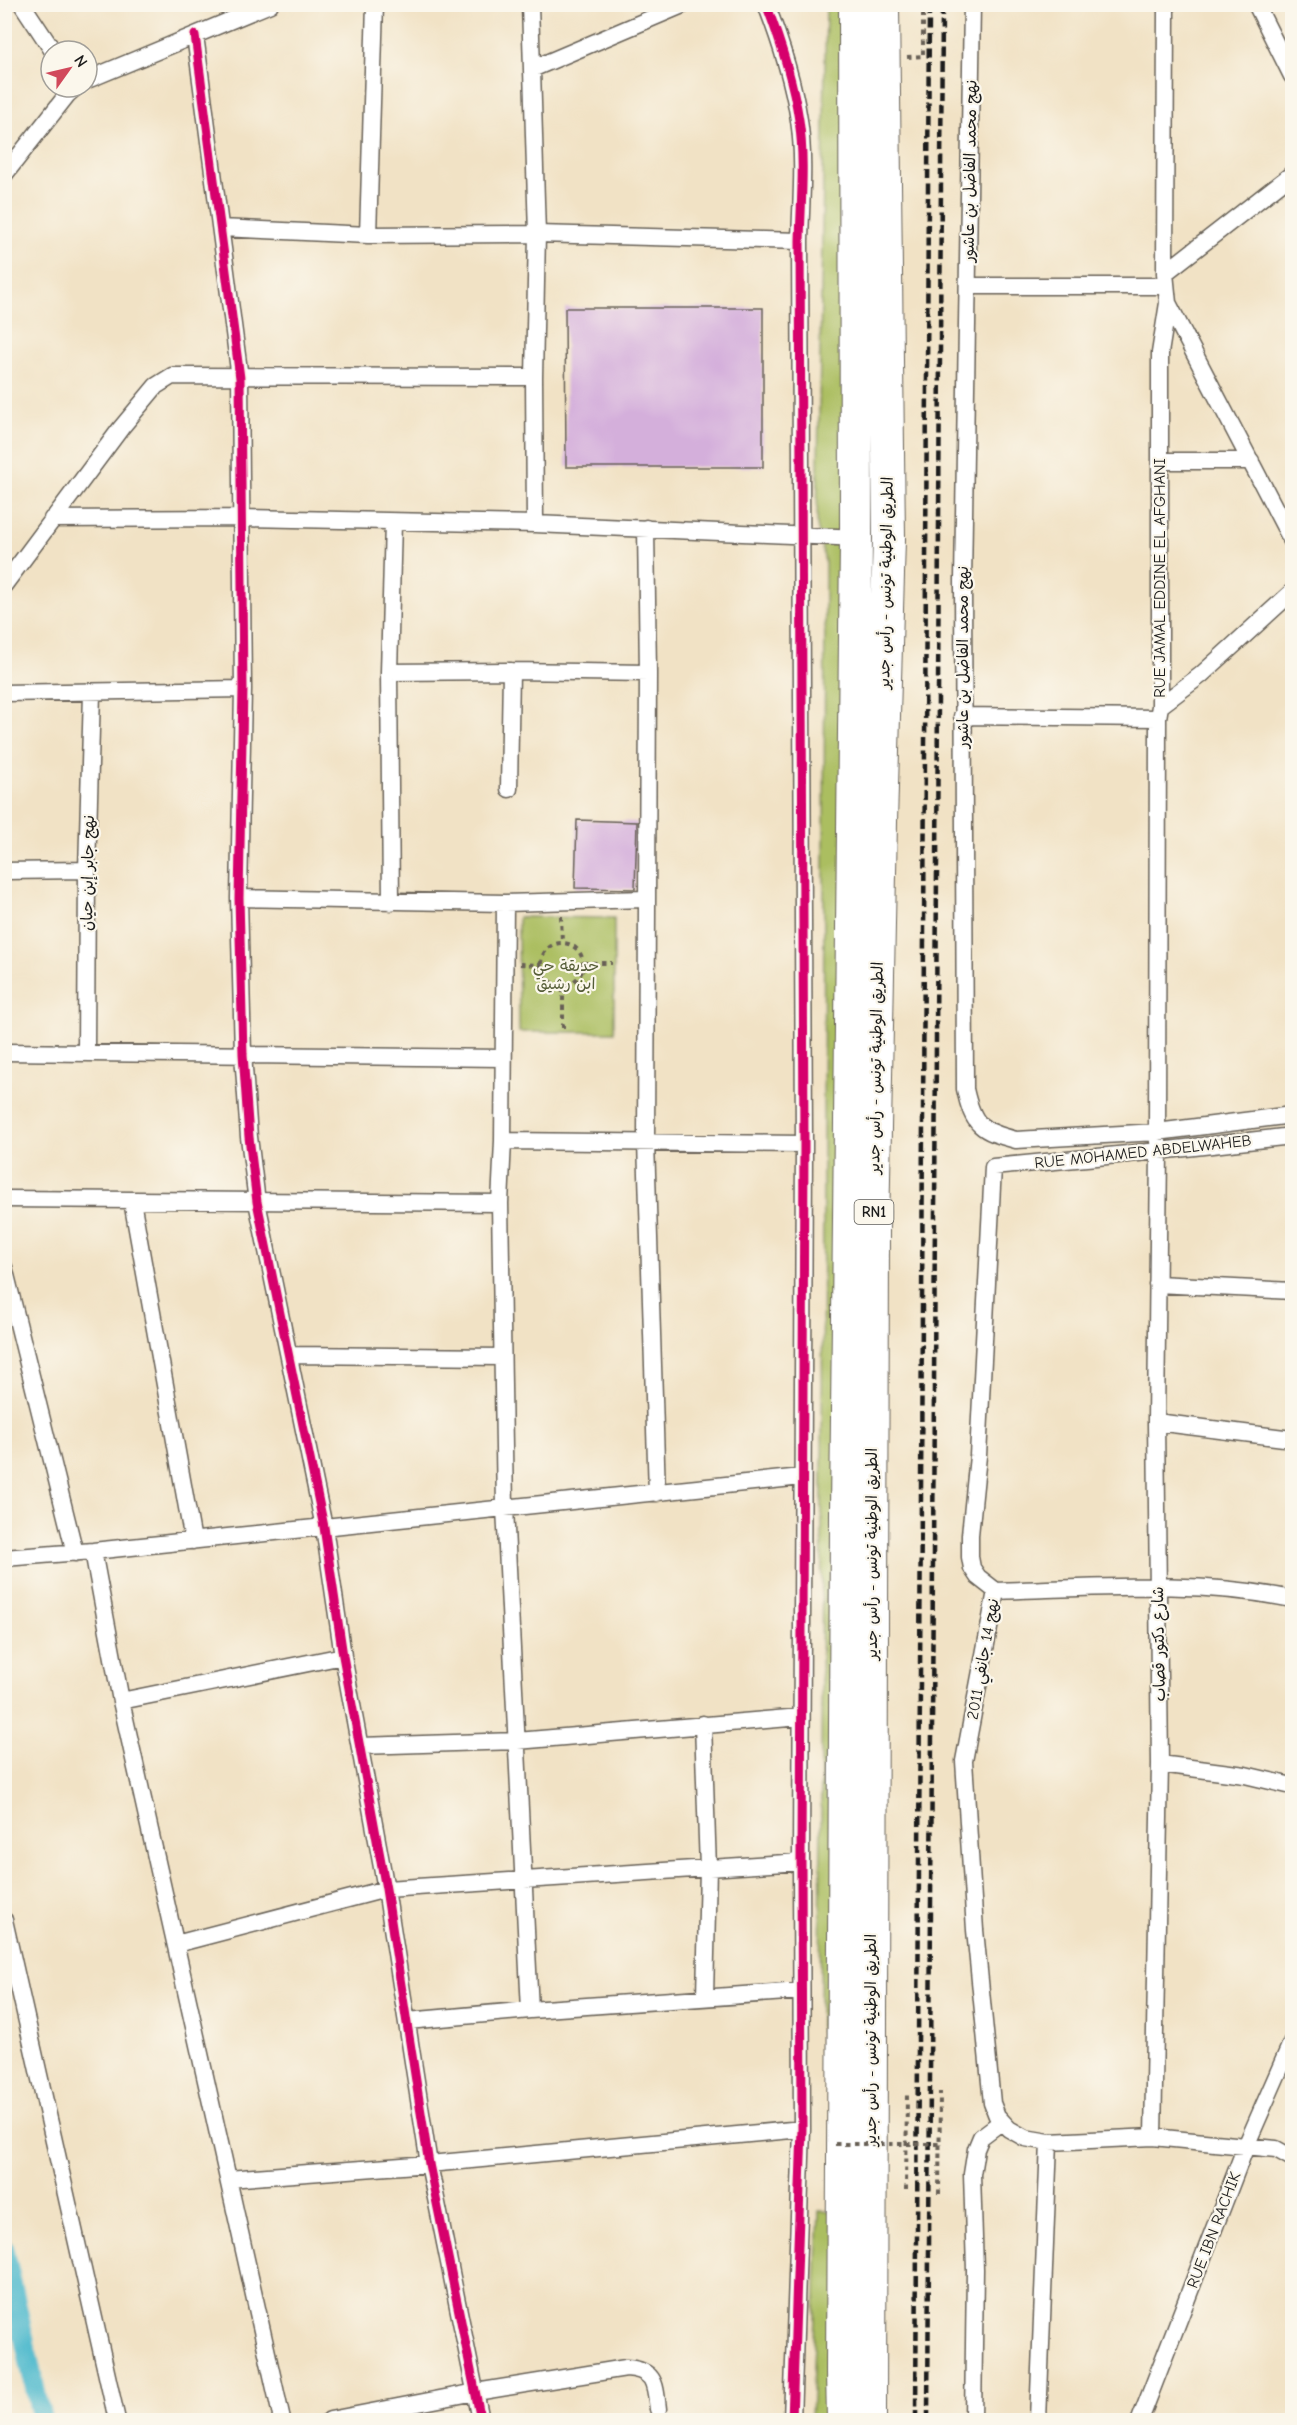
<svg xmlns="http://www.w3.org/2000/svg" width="1297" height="2425" font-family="'Comic Neue','Playpen Sans Arabic',sans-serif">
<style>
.green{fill:#abbe61;stroke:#646d3e;stroke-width:1.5}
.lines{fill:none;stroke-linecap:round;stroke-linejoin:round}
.canal{stroke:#50bacd;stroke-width:20}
.building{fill:#d4afdb}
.street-casing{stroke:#676157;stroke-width:19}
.highway-casing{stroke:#676157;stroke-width:34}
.path{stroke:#676157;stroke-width:4;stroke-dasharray:4.5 4.5;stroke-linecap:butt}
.street{stroke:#fff;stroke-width:16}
.highway{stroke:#fff;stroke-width:32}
.rail{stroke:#1c1c1c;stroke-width:4.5;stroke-dasharray:9 4.5;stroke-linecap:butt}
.path-bridge{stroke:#676157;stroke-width:4;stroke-dasharray:4.5 4.5;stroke-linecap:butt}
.cycleway-casing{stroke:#fbf7ec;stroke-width:13}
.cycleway{stroke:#d6006c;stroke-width:9}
.labels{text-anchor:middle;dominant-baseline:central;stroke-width:4.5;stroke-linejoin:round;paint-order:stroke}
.shield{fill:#fbf7ec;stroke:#5f5e5a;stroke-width:1.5}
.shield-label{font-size:15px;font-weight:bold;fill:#1c1c1c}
.street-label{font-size:16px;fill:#1c1c1c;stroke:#fbf7ec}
.park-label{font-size:16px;fill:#555d38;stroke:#fbf7ec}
</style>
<rect width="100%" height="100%" fill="#fbf7ec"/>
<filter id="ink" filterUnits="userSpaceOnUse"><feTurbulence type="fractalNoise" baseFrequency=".0167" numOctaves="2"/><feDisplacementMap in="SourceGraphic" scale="12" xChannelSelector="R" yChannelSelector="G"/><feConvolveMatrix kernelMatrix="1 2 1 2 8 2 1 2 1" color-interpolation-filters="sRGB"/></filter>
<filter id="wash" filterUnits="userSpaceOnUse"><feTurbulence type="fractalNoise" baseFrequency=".008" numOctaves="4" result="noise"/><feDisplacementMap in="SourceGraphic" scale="24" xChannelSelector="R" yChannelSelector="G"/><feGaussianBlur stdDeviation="1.35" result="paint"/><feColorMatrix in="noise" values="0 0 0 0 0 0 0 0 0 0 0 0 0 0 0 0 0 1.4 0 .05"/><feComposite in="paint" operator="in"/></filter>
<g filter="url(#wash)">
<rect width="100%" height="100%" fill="#f1e2c5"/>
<path class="green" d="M826,5h23l-11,2061h-18l5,-1504 -8,-36z
M518,917l96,1v114h-95z
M819,2211l20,1 1,208h-29z"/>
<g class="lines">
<path class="canal" d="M4,2248l38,172"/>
</g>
<g id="blocks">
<path class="building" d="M565,308h198v159h-197z
M577,820l60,2 -2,67 -60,-1z"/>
</g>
</g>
<g filter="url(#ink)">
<use href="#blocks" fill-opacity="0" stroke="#676157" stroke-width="1.5"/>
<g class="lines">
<defs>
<path id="street" d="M22,4l31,47
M530,4l7,230 -3,143 1,147
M766,4c15,39 27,76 33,116 6,40 2,81 1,121l4,903 -3,718 1,267 -10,291
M972,4l-9,577 2,508c8,37 16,42 51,51l141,-8 135,-17
M1256,4l36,72
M195,35l45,343 3,311 -4,209 4,156 6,83 8,65 67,325 19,129 43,233 43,275 52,256
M532,69l153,-65
M87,80l183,-76
M4,175l63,-80 9,-8
M221,228l147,7 169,-1 263,7
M368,235l7,-231
M1165,273l127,-99
M968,286h197
M1168,303l124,238
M1160,461h91
M52,519l189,-1 294,6 325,14
M646,528l2,145 -2,469 11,351
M4,585l117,-157 35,-42 16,-10 362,1
M389,672l122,-1 137,2
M4,693l239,-4
M1160,706l41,-31 91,-83
M962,716l196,2
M509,789l2,-118
M4,871l83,-1
M239,898l266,5 141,-4
M391,902l-2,-230 4,-150
M505,903l-2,238 -3,62 5,305 25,502
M4,1052l498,6
M86,1053l1,-183 5,-177
M1292,1136l-133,15 -166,16 -15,289 -8,79v22l2,11 6,9 18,14 -32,170 11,169 17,173 5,13 12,13 16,9 24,4 104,-5 123,12 16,9
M503,1141l301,3
M4,1199l496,4
M132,1201l61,340
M4,1267l71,286
M1157,1284l135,7
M289,1355l213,2
M1156,1422l136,17
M93,1551l28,150 161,719
M4,1558l89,-7 709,-74
M996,1591c99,-3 199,-12 296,8
M121,1701l222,-45
M703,1724l5,144 -3,128
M360,1746l157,-5 284,-24
M1160,1764l85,11 47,11
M4,1920l113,500
M176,1944l210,-55 415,-27
M407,2021l123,-11 271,-19
M1153,2137l7,-373 -4,-342 3,-271 -2,-19 1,-414 2,-12v-353l8,-50 -3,-30 1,-269
M228,2179l201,-15 373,-35
M330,2420l146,-28 150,-24c29,2 29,15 32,41
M973,2420l2,-150 -3,-96 4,-25 5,-12 20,-15
M1038,2420l11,-278
M1140,2420l106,-274 46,-105"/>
<path id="highway" d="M843,2420l-1,-48 4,-860 10,-974 -1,-534
M870,2420l3,-1190 8,-408 8,-283 -6,-535"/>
</defs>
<use href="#street" class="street-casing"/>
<use href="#highway" class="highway-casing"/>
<path class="path" d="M907,57l16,-1v-50
M561,916l1,26
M541 964a21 21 0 1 1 42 0a21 21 0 1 1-42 0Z
M583,963h29
M520,964l21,1
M563,1028v-43
M906,2190l1,-98
M939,2194l1,-102"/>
<use href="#street" class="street"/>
<use href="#highway" class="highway"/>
<path class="rail" d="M916,2420l13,-2416
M928,2420l14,-2416"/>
<path class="path-bridge" d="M923,6h31
M835,2144h105"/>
<defs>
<path id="cycleway" d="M766,4c15,39 27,76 33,116 6,40 2,81 1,121l4,903 -3,718 1,267 -10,291
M195,35l45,343 3,311 -4,209 4,156 6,83 8,65 67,325 19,129 43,233 43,275 52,256"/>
</defs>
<use href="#cycleway" class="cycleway-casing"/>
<use href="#cycleway" class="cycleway"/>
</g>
</g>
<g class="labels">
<rect class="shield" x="854.5" y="1200" width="39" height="24" rx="4.5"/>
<g class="shield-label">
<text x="874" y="1212">RN1</text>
</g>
<g class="street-label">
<text transform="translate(970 171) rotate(-89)">نهج محمد الفاضل بن عاشور</text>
<text transform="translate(1160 578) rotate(-90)">RUE JAMAL EDDINE EL AFGHANI</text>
<text transform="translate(886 583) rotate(-89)">الطريق الوطنية تونس - رأس جدير</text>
<text transform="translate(963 657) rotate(-90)">نهج محمد الفاضل بن عاشور</text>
<text transform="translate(88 873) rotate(-89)">نهج جابر إبن حيان</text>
<text transform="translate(876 1068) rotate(-89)">الطريق الوطنية تونس - رأس جدير</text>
<text transform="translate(1143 1152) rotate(-6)">RUE MOHAMED ABDELWAHEB</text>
<text transform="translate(872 1554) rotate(-90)">الطريق الوطنية تونس - رأس جدير</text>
<text transform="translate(1159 1644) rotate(-91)">شارع دكتور قصاب</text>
<text transform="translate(983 1659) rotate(-80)">نهج 14 جانفي 2011</text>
<text transform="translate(871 2040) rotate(-90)">الطريق الوطنية تونس - رأس جدير</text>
<text transform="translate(1214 2230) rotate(-69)">RUE IBN RACHIK</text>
</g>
<g class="park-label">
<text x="566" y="966">حديقة حي<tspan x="566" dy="18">ابن رشيق</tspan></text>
</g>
</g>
<rect width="1297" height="2425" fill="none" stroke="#fbf7ec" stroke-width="24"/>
<g transform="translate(69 69) rotate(56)"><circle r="28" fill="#fbf7ec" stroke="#a29f99" stroke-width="1.5"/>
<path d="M0-4.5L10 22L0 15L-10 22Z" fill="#d1495b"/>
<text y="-9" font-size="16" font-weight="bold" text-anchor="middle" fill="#1c1c1c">N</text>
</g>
</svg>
